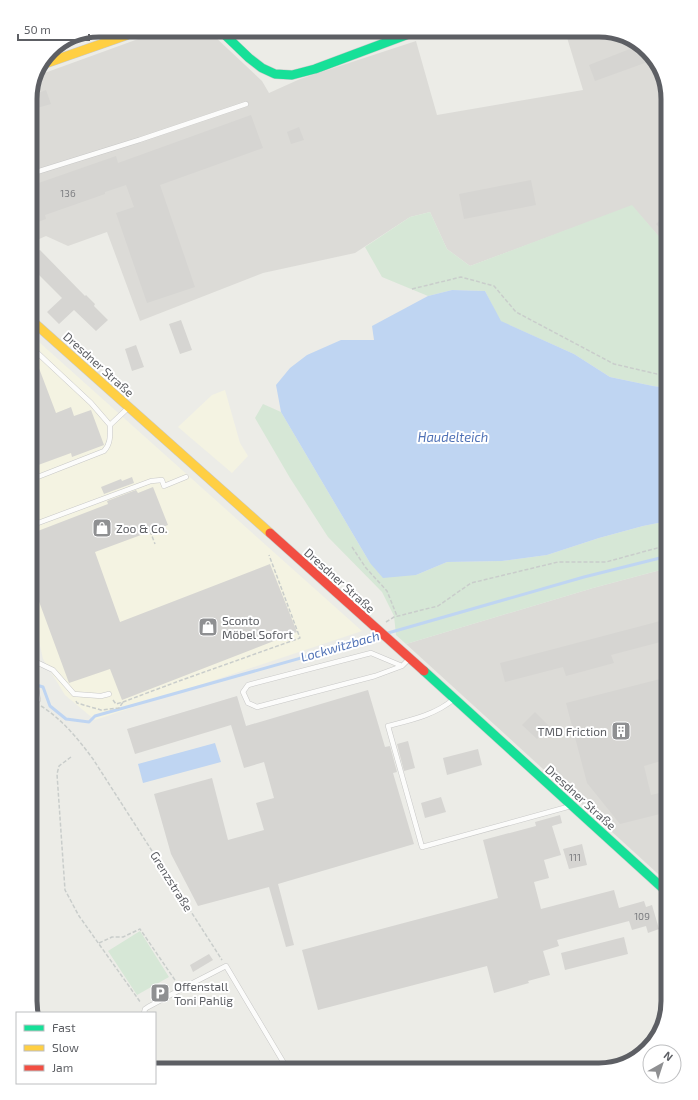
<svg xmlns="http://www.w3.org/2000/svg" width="698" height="1100" font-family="'Exo 2',sans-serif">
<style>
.commercial{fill:#f4f3e2}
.industrial{fill:#dcdbd7}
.green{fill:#d6e7d6}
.water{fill:#bfd5f2}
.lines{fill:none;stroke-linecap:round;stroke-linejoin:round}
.stream{stroke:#bfd5f2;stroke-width:3}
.building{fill:#d6d5d2}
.lane-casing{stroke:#c8c8c7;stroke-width:5.5}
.fast-casing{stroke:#c8c9c9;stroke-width:10}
.slow-casing{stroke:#c8c9c9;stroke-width:10}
.jam-casing{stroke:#c8c9c9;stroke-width:10}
.path{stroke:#c9cdcb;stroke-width:1.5;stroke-dasharray:4 2;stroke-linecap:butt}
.lane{stroke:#fcfcfb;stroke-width:4.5}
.fast{stroke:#16e098;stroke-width:9}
.slow{stroke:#ffcf43;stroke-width:9}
.jam{stroke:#f24e42;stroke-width:9}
.labels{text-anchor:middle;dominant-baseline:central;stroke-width:4;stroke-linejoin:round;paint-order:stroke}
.number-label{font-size:10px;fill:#7c7d80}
.street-label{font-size:12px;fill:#5d5f64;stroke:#fff}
.poi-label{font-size:12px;fill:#5d5f64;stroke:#fff;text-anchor:start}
.water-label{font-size:13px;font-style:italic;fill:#5173b7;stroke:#fff}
.rim{fill:none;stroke:#5d5f64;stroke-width:5}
</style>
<rect width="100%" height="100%" fill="#ecece7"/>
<path class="commercial" d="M30,334l332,297 -267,89 -30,-25 -22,-36 -13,-59z
M225,390l15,53 8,13 -16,17 -54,-46 34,-32z"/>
<path class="industrial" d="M603,30l34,12 24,27 7,30v148l-36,-41 -162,60 -23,-17 -17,-37 -20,5 -55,36 -92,20 -123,48 -33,-89 -39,14 -22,-10 -16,7v-148l9,-20 113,-41h60l50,47 7,12 31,-14 116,-38 21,74 146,-25 -18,-59z
M668,568v315l-262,-239 187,-56z"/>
<path class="green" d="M632,205l36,42v141l-15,-2 -43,-9 -36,-23 -74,-33 -15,-30 -33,-1 -24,6 -46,-19 -17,-30 45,-30 20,-5 17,37 23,17z
M263,404l18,8 89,151 46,12 31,-13 55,-1 45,-6 52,-17 44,-12 25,-5v47l-75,20 -187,56 -10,-9 -2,-19 -12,-24 -54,-55 -38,-59 -35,-60z
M140,931l29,46 -32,18 -29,-44z"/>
<path class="water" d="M452,290l33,1 16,30 73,33 36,23 43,9 15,2v133l-25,5 -44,12 -52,17 -45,6 -55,1 -31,13 -33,3 -13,-15 -89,-151 -5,-27 14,-17 17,-13 34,-15h33l-2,-14 56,-30z
M215,743l6,19 -78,21 -5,-19z"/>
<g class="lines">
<path class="stream" d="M388,633l196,-56 84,-21
M30,683l13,4 7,19 16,13 23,3 6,-6 284,-80"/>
</g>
<path class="building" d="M640,45l13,15 -58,21 -6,-16z
M46,90l5,14 -21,6v-14z
M251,115l12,33 -103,37 35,102 -48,16 -31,-90 18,-6 -8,-22 -21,7v2l-60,21 1,4 -11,4 -1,-3 -4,1v-35l86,-30 2,7z
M299,127l5,13 -13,4 -4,-12z
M531,180l5,25 -72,14 -5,-25z
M668,213v24l-12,-13z
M40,250l45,46 1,-1 9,9 -1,2 14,14 -12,11 -22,-21 -15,14 -12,-12 15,-14 -32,-32v-12z
M181,320l11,30 -12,4 -11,-30z
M136,345l8,22 -12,4 -7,-22z
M30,351l4,4 22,58 15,-6 3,9 17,-6 13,35 -32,12 -1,-4 -41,15z
M132,477l2,6 -30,11 -3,-7 20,-8 1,2z
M153,487l15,38 -73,27 25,70 150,-58 27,68 -175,68 -12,-31 -41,14 -39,-106v-1l8,-3 -8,-21v-18l78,-30 -1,-3 29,-11 2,3z
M668,619v21l-57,15 3,8 -48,13 -3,-9 -58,15 -5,-19z
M668,677v82l-24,7 7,29 17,-4v21l-48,12 -33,-41 -21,-80z
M368,690l17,57 5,-1 7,26 -4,1 21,71 -136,40 16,61 -8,2 -17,-60 -71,19 -27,-52 -17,-60 58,-16 16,62 36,-10 -8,-27 18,-5 -10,-36 -20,6 -13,-43 -96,29 -8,-25 110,-33 9,30z
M535,712l14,14 -12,13 -15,-14z
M408,741l7,27 -11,3 -7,-27z
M478,749l4,16 -35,10 -4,-17z
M441,797l5,15 -21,6 -4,-15z
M560,815l2,8 -10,3 9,29 -17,5 5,18 -15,4 7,27 73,-19 5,18 25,-7 2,6 6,-2 7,24 -11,4 -2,-7 -14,4 -3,-9 -72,19 2,6 -16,5 7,24 -22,6 1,2 -35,10 -7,-27 -169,44 -16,-60 196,-52 -15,-58 53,-14 -1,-4z
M582,844l5,21 -18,4 -6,-20z
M624,937l4,17 -63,16 -4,-17z
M209,954l4,6 -20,12 -3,-7z"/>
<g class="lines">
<defs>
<path id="lane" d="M589,30l2,6
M30,174l109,-34 107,-36
M30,346l61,57 19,22
M30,480l74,-29c7,-7 6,-16 6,-26l18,-17
M30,526l121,-45 11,-1 2,6 22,-9
M30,647l8,53
M32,660l21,10 21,24 27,2 8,-2
M402,666l-31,-13 -123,32 -5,7 5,11 9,4 118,-31 27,-10 7,-7
M454,699c-19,16 -43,21 -66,27l34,121 149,-41
M144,1013l1,-4 3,-2 41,-22 37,-19 62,104"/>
<path id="fast" d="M224,34l25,24 13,10 13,6 17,1 23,-6 99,-37
M424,671l244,222"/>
<path id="slow" d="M44,64l83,-29
M30,319l240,214"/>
<path id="jam" d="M270,533l154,138"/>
</defs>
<use href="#lane" class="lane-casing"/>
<use href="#fast" class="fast-casing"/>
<use href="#slow" class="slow-casing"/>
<use href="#jam" class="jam-casing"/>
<path class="path" d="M412,289l49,-12 33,9 22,26 98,52 43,10 11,-1
M150,531l5,13
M352,547l14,21 21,23 10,25
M386,622l8,-5 44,-11 33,-23 87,-21h48l62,-17
M113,700l3,4 7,-2 56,-21 121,-43 -31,-83
M76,701l1,2 24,7 18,-2 4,-6
M41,706c22,14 37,33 52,53l129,201
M71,757l-12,9 -2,8 8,116 14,26 62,87
M30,915l3,-60 -2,-142 6,-6
M99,943l13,-6h11l17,-8 37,54"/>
<use href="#lane" class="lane"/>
<use href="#fast" class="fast"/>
<use href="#slow" class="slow"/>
<use href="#jam" class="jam"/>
</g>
<defs>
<symbol id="shop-square" viewBox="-11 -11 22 22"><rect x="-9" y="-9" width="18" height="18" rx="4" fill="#8f9092" stroke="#fff"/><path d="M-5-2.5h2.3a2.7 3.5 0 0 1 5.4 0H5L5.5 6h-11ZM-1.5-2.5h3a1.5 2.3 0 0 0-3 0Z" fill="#fff"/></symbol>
<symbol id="building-square" viewBox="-11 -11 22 22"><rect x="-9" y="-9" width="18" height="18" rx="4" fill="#8f9092" stroke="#fff"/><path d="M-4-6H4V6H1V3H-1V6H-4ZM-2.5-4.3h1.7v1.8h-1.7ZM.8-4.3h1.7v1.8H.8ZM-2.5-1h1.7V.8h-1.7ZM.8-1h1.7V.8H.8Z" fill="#fff"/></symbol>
<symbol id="parking-square" viewBox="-11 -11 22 22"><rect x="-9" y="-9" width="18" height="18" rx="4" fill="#8f9092" stroke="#fff"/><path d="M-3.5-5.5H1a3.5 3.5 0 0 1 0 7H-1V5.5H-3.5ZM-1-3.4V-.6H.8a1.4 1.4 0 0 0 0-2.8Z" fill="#fff"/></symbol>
</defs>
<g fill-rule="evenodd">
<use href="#shop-square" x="91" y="517" width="22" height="22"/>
<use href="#shop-square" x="197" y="616" width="22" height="22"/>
<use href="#building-square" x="610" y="720" width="22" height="22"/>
<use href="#parking-square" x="149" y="982" width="22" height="22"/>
</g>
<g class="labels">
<g class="number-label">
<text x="68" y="193">136</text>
<text x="575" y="857">111</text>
<text x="642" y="916">109</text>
</g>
<g class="street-label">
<text transform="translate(99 364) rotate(42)">Dresdner Straße</text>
<text transform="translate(340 580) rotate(42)">Dresdner Straße</text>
<text transform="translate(581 797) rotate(42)">Dresdner Straße</text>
<text transform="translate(172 881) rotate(58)">Grenzstraße</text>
</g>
<g class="poi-label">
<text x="116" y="528">Zoo &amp; Co.</text>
<text x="222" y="620">Sconto<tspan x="222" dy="14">Möbel Sofort</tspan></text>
<text x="607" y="731" text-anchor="end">TMD Friction</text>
<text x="174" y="986">Offenstall<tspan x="174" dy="14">Toni Pahlig</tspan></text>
</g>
<g class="water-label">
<text x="453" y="437">Haudelteich</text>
<text transform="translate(340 646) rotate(-16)">Lockwitzbach</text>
</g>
</g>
<path d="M0 0H698V1100H0ZM99 37H599A62 62 0 0 1 661 99V1001A62 62 0 0 1 599 1063H99A62 62 0 0 1 37 1001V99A62 62 0 0 1 99 37Z" fill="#fff" fill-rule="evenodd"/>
<path class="rim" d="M99 37H599A62 62 0 0 1 661 99V1001A62 62 0 0 1 599 1063H99A62 62 0 0 1 37 1001V99A62 62 0 0 1 99 37Z"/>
<rect x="16" y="1012" width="140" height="72" fill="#ffffff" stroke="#bebfc1"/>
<rect x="24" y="1025" width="20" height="6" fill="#16e098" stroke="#bebfc1"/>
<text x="52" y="1032" font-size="12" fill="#5d5f64">Fast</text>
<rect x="24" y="1045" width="20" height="6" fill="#ffcf43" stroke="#bebfc1"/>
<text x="52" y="1052" font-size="12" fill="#5d5f64">Slow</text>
<rect x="24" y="1065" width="20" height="6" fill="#f24e42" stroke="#bebfc1"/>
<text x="52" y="1072" font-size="12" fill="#5d5f64">Jam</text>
<g transform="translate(662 1064) rotate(39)"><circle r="19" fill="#ffffff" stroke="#bebfc1"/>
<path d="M0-3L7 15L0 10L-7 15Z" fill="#8f9092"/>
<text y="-6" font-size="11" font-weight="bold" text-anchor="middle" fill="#5d5f64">N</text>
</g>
<path d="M18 34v6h71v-6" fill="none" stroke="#5d5f64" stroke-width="2"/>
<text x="24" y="34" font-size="12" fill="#5d5f64" stroke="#ffffff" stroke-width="3" paint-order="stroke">50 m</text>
</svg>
